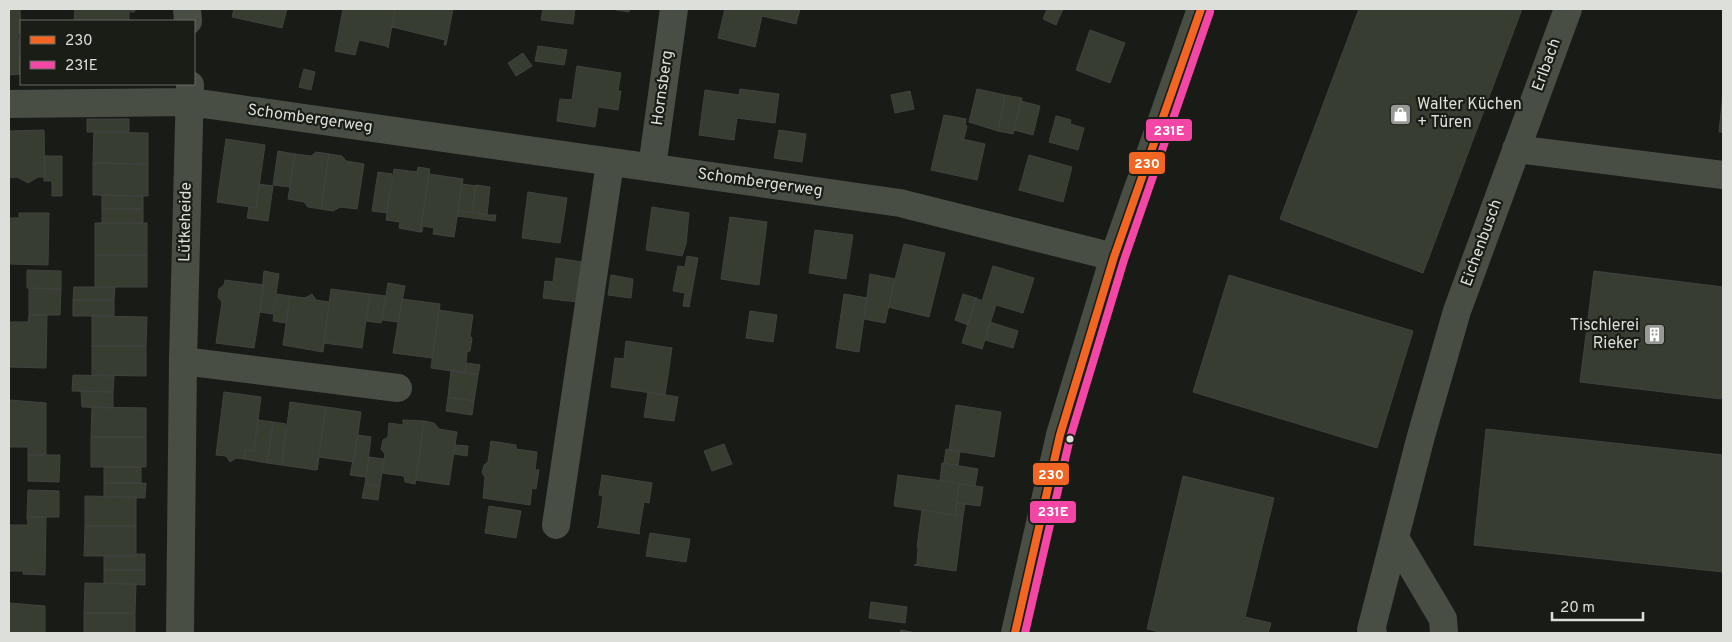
<svg xmlns="http://www.w3.org/2000/svg" width="1732" height="642" font-family="Overpass,sans-serif">
<style>
.building{fill:#383d32;stroke:#40423e}
.lines{fill:none;stroke-linecap:round;stroke-linejoin:round}
.street{stroke:#494e44;stroke-width:28}
.bus-1-casing{stroke:#191d15;stroke-width:11}
.bus-2-casing{stroke:#191d15;stroke-width:11}
.bus-1{stroke:#f26522;stroke-width:8}
.bus-2{stroke:#f346a5;stroke-width:8}
.bus-dot{fill:#dcdfda;stroke:#191d15;stroke-width:2}
.labels{text-anchor:middle;dominant-baseline:central;stroke-width:4.5;stroke-linejoin:round;paint-order:stroke}
.street-label{font-size:16px;fill:#dcdfda;stroke:#191d15}
.poi-label{font-size:16px;fill:#dcdfda;stroke:#191d15;text-anchor:start}
.line-badge{stroke:#191d15;stroke-width:2}
.badge-label{font-size:14px;text-anchor:middle;font-weight:bold;fill:#fff}
</style>
<rect width="100%" height="100%" fill="#191b17"/>
<path class="building" d="M9,9h11l1,24h-3l2,41 -11,1z
M75,9h61l-2,3h-5v9h-55z
M234,9h53l-5,19 -50,-11z
M343,9h52l-7,39 -2,-2 -27,-6 -4,15 -20,-4z
M395,9h58l-7,36h-2l1,-5 -53,-13z
M543,9h32l-2,15 -32,-4z
M611,9h19l-1,3z
M725,9h75l-4,15 -34,-8 -7,31 -37,-9z
M1047,9h16l-7,16 -13,-6z
M1359,9h163l-99,264 -143,-54z
M1090,30l35,13 -15,40 -34,-13z
M538,46l29,4 -3,15 -29,-4z
M523,53l9,13 -16,10 -8,-13z
M577,66l44,7 -3,18h3l-3,19 -20,-3 -3,20 -38,-6 3,-22 12,1z
M304,69l11,3 -4,18 -12,-3z
M740,89l39,5 -4,29 -38,-5 -3,22 -35,-5 6,-45 34,5z
M977,89l28,6 -7,36 -29,-9z
M910,91l4,18 -19,4 -4,-18z
M1723,94v38h-4z
M1005,95l17,3 -9,36 -15,-3z
M1021,101l19,5 -7,29 -19,-5z
M944,115l22,4 -1,6 2,1 -3,12 -2,1 23,5 -8,36 -46,-10z
M1056,116l15,4 -1,4 14,4 -6,22 -29,-8z
M87,119h42v13h-42z
M44,130l1,47h-7l-10,6 -11,-6 -8,1v-47z
M779,130l27,4 -4,28 -28,-4z
M94,132l54,1v31l-55,-1z
M226,139l39,6 -9,63 -39,-6z
M278,151l17,3 -5,33 -17,-2z
M316,152l13,2 -8,55 -13,-2 -4,-5 -16,-3 7,-45 16,2z
M329,154l13,2 4,5 18,3 -7,45 -17,-2 -7,4 -12,-2z
M1029,155l43,12 -9,35 -44,-12z
M44,156h18v40h-10v-15h-8z
M93,163l55,1v32l-55,-1z
M418,167l12,2 -10,63 -21,-4 1,-6 -14,-2 8,-51 23,3z
M378,172l14,2 -5,39 -15,-2z
M429,174l34,5 -9,58 -21,-3 1,-6 -11,-2 -1,6h-2z
M259,184l14,2 -5,35 -21,-3 2,-11 7,1z
M462,184l14,2 -4,26 -14,-1z
M476,185l14,2 -3,28 -15,-3z
M528,192l39,6 -7,45 -38,-5z
M102,195l41,1v13h-41z
M652,207l37,6 -3,31 -4,12 -36,-6z
M102,209h41v14h-41z
M458,211l29,4h9l-1,6 -38,-5z
M19,213h30l-1,52 -39,-1v-46h10z
M730,217l37,5 -8,63 -38,-6z
M95,223h52v32h-52z
M815,230l38,5 -7,44 -37,-6z
M904,244l41,9 -16,64 -41,-10z
M95,255h52v32h-52z
M687,256l11,2 -9,49 -6,-1 2,-13 -12,-2 5,-25 7,1z
M556,258l27,4 -6,40 -34,-4 2,-17 8,1z
M993,266l41,12 -11,35 -27,-8 -14,44 -20,-6 14,-45 6,3z
M27,270l34,1v18l-34,-1z
M264,271l15,3 -6,40 -13,-2z
M1594,271l129,16v98l-2,14 -141,-17z
M870,274l25,5 -10,44 -21,-4z
M611,275l22,4 -2,19 -23,-3z
M1229,275l184,56 -36,117 -184,-56z
M225,280l39,5 -10,63 -38,-5 6,-41 -4,-5 1,-8 5,-4z
M388,283l17,3 -7,36 -16,-2z
M74,287h41l-1,13h-41z
M29,288l32,1 -1,26h-31z
M331,289l39,5 -8,54 -38,-5z
M277,294l13,2 -4,27 -13,-2z
M312,294l4,6 13,2 -6,50 -40,-7 7,-49 15,2z
M370,294l16,2 -5,27 -15,-2z
M844,294l23,4 -8,54 -23,-4z
M963,294l13,4 -8,27 -13,-5z
M402,299l38,5 -8,54 -39,-5z
M73,300h41v16h-41z
M439,310l34,5 -3,21 2,2 -2,13 -3,1 -2,21 -34,-5z
M750,311l27,4 -4,27 -27,-4z
M29,315h18l-1,53 -37,-1v-45h19z
M92,316l55,1 -1,29h-54z
M990,322l28,9 -5,17 -28,-8z
M626,341l46,7 -7,47 -54,-8 4,-29 9,1z
M92,346h54v30l-54,-1z
M467,363l13,2 -2,10 -13,-2z
M451,370l27,5 -4,26 -26,-4z
M73,375l41,1 -1,16 -41,-1z
M81,391l32,1v16l-31,-1z
M224,392l37,5 -7,54 -9,-1 -1,9 -8,-1 -6,4 -4,-6 -10,-1z
M648,392l30,5 -4,24 -30,-4z
M448,397l26,4 -2,14 -26,-4z
M9,400l37,3v52h-18v-8h-19z
M290,402l36,5 -10,63 -34,-5z
M956,405l45,7 -7,45 -45,-7z
M92,407l54,1v29h-55z
M326,407l35,5 -7,50 -35,-5 -2,13z
M258,420l15,2 -6,41 -23,-4 1,-9 9,1z
M403,420l21,1 -9,63 -10,-2 -1,-6 -22,-3 3,-19 -4,-5 2,-9 5,-3 1,-14 14,2z
M424,421l10,2 5,6 18,3 -8,53 -33,-5z
M273,422l13,2 -4,41 -15,-2z
M1486,429l237,26v117l-249,-27z
M358,435l13,2 -5,40 -16,-2z
M91,437h55v30h-55z
M491,441l25,4v4l21,3 -2,18h4l-3,19 -4,-1 -2,17 -47,-7 2,-21 -3,-4 2,-8 4,-3z
M724,444l8,20 -20,7 -8,-20z
M455,445l13,1 -1,10 -13,-2z
M946,449l14,2 -2,14 -14,-2z
M28,455h32l-1,27 -31,-1z
M369,457l15,2 -4,27 -15,-2z
M942,463l36,6 -3,17 -35,-6z
M104,467h37v16h-37z
M602,475l50,8 -3,20 -5,-1 -5,30 1,2 -43,-7 2,-1 4,-30 -4,-1z
M898,475l61,8 -4,32 -61,-9z
M1183,476l91,22 -29,119 26,6 -3,10h-104l-17,-4z
M104,483h42l-1,15 -41,-1z
M365,484l15,2 -2,14 -16,-2z
M959,484l24,3 -3,19 -23,-3z
M28,490l31,1v26h-32z
M85,496l51,1v29h-51z
M957,503l8,1 -2,12 -8,-1z
M489,506l32,5 -5,27 -31,-5z
M922,510l41,6 -7,55 -42,-6 3,-1 1,-16 -1,-1z
M27,517h19l-1,58 -22,-1v-3h-14v-46h19z
M85,526h51v30h-52z
M650,533l40,6 -4,23 -40,-6z
M136,554h9v16h-41v-14h32z
M104,570h41v15l-41,-2z
M85,583l51,1 -1,29h-51z
M871,602l36,5 -2,16 -36,-5z
M9,603l36,3v27h-36z
M84,613h51v20h-51z
M901,630l15,3h-16z"/>
<g class="lines">
<path class="street" d="M187,9l1,12
M9,104l180,-2 30,4 681,97 214,54
M1516,149l207,26
M652,167l22,-158
M183,361l215,27
M556,525l54,-362
M1395,538l48,81 1,14
M180,633l3,-272 7,-276
M1015,633l45,-198 54,-178 87,-248
M1373,633l-2,-3 50,-194 36,-125 111,-302"/>
<defs>
<path id="bus-1" d="M1015,633l45,-198 54,-178 87,-248"/>
<path id="bus-2" d="M1025,633l45,-195 54,-178 86,-248"/>
</defs>
<use href="#bus-1" class="bus-1-casing"/>
<use href="#bus-2" class="bus-2-casing"/>
<use href="#bus-1" class="bus-1"/>
<use href="#bus-2" class="bus-2"/>
</g>
<defs>
<symbol id="shop-square" viewBox="-11 -11 22 22"><rect x="-9" y="-9" width="18" height="18" rx="4" fill="#989a96" stroke="#191d15"/><path d="M-5-2.5h2.3a2.7 3.5 0 0 1 5.4 0H5L5.5 6h-11ZM-1.5-2.5h3a1.5 2.3 0 0 0-3 0Z" fill="#fff"/></symbol>
<symbol id="building-square" viewBox="-11 -11 22 22"><rect x="-9" y="-9" width="18" height="18" rx="4" fill="#989a96" stroke="#191d15"/><path d="M-4-6H4V6H1V3H-1V6H-4ZM-2.5-4.3h1.7v1.8h-1.7ZM.8-4.3h1.7v1.8H.8ZM-2.5-1h1.7V.8h-1.7ZM.8-1h1.7V.8H.8Z" fill="#fff"/></symbol>
</defs>
<g fill-rule="evenodd">
<use href="#shop-square" x="1388" y="102" width="25" height="25"/>
<use href="#building-square" x="1642" y="322" width="25" height="25"/>
</g>
<circle class="bus-dot" cx="1070" cy="439" r="4.5"/>
<g class="labels">
<g class="street-label">
<text transform="translate(1547 65) rotate(-70)">Erlbach</text>
<text transform="translate(663 88) rotate(-82)">Hornsberg</text>
<text transform="translate(310 119) rotate(8)">Schombergerweg</text>
<text transform="translate(760 183) rotate(8)">Schombergerweg</text>
<text transform="translate(186 222) rotate(-89)">Lütkeheide</text>
<text transform="translate(1482 243) rotate(-70)">Eichenbusch</text>
</g>
<g class="poi-label">
<text x="1417" y="105">Walter Küchen<tspan x="1417" dy="18">+ Türen</tspan></text>
<text x="1639" y="326" text-anchor="end">Tischlerei<tspan x="1639" dy="18">Rieker</tspan></text>
</g>
</g>
<g class="line-badge">
<rect x="1145" y="118" width="48" height="24" rx="5" fill="#f346a5"/>
<rect x="1128" y="151" width="38" height="24" rx="5" fill="#f26522"/>
<rect x="1032" y="462" width="38" height="24" rx="5" fill="#f26522"/>
<rect x="1029" y="500" width="48" height="24" rx="5" fill="#f346a5"/>
</g>
<g class="badge-label">
<text x="1169" y="135">231E</text>
<text x="1147" y="168">230</text>
<text x="1051" y="479">230</text>
<text x="1053" y="516">231E</text>
</g>
<rect width="1732" height="642" fill="none" stroke="#dcdfda" stroke-width="20"/>
<rect x="20" y="20" width="175" height="65" fill="#191d15" stroke="#676b64"/>
<rect x="30" y="36" width="25" height="8" fill="#f26522" stroke="#676b64"/>
<text x="65" y="45" font-size="15" fill="#dcdfda">230</text>
<rect x="30" y="61" width="25" height="8" fill="#f346a5" stroke="#676b64"/>
<text x="65" y="70" font-size="15" fill="#dcdfda">231E</text>
<path d="M1552 612v8h91v-8" fill="none" stroke="#dcdfda" stroke-width="2.5"/>
<text x="1560" y="612" font-size="15" fill="#dcdfda" stroke="#191d15" stroke-width="4" paint-order="stroke">20 m</text>
</svg>
